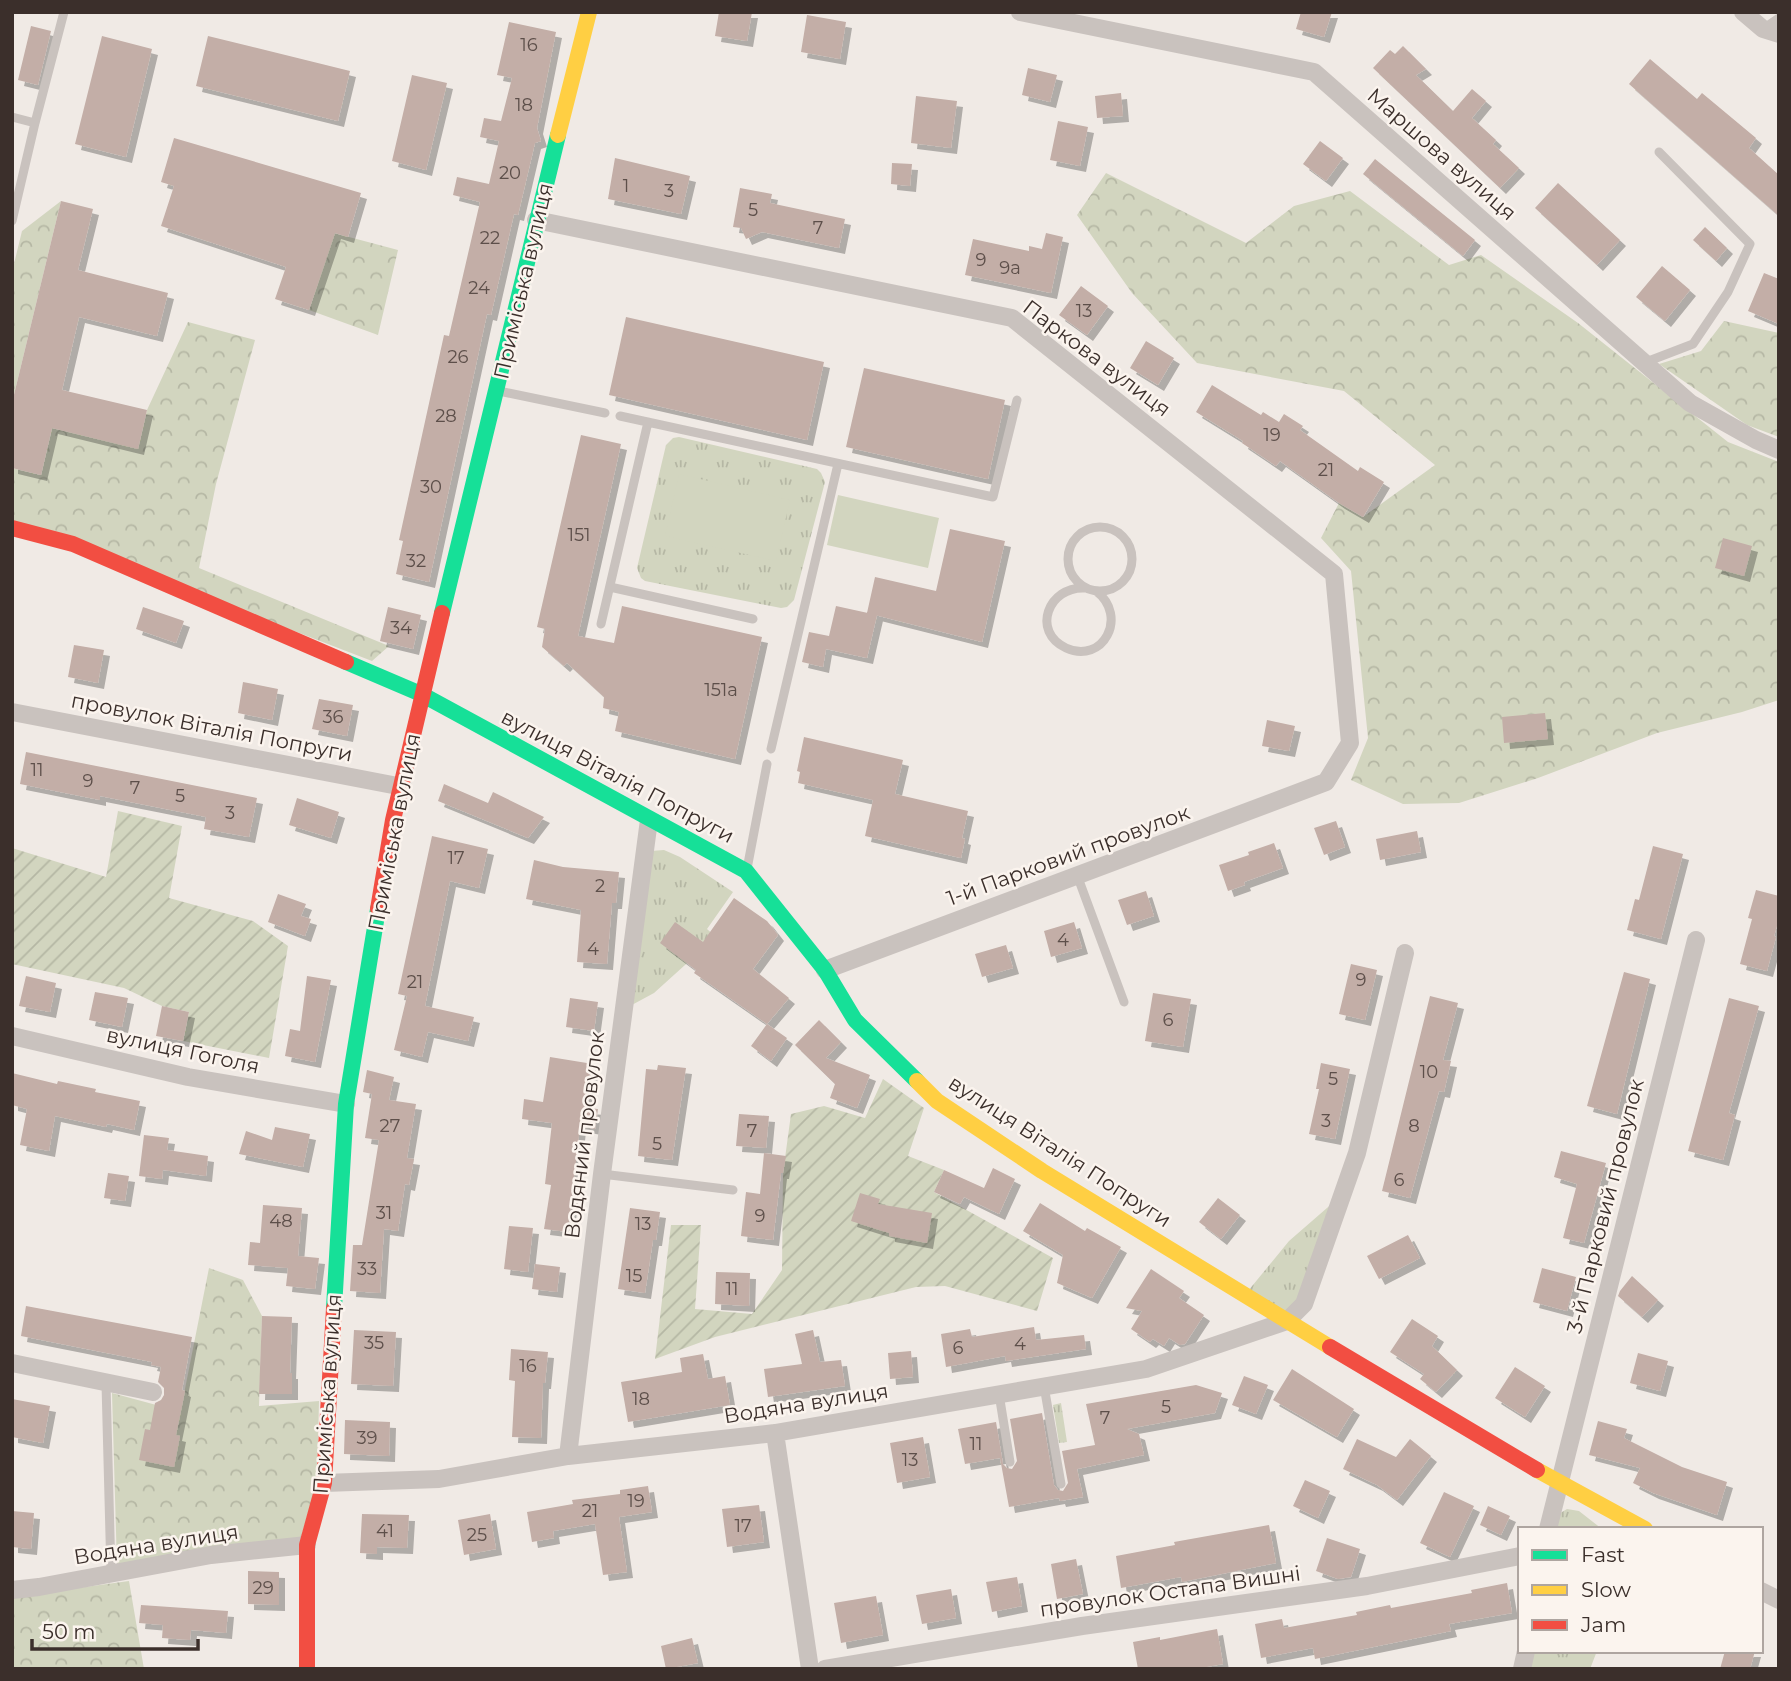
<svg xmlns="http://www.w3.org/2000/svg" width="1791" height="1681" font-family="Montserrat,sans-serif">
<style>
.grass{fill:url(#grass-tufts)}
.forest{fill:url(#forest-crowns)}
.garden{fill:url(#garden-furrows)}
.pitch{fill:#d2d5bf}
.building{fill:#c3aea7;filter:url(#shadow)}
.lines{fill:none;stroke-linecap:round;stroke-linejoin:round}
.lane{stroke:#c9c2be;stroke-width:9}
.street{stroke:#c9c2be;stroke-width:18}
.fast{stroke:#16e098;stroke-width:16}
.slow{stroke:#ffcf43;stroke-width:16}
.jam{stroke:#f24e42;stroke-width:16}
.labels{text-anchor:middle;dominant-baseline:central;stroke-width:5;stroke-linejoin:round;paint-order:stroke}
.number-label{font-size:18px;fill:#5d4f4a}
.street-label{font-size:21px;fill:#3b2f2b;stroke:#fbf4ee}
</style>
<defs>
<pattern id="grass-tufts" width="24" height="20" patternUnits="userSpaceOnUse" patternTransform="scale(1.75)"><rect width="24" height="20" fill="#d2d5bf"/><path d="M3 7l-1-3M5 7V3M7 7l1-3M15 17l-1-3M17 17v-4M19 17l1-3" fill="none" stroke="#b5b7a4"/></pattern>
<pattern id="forest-crowns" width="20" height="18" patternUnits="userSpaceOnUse" patternTransform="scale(1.75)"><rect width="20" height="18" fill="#d2d5bf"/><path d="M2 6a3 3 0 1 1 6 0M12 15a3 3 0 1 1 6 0" fill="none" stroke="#b5b7a4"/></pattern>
<pattern id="garden-furrows" width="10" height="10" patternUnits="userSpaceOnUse" patternTransform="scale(1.75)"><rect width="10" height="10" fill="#d2d5bf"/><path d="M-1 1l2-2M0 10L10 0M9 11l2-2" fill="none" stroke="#b5b7a4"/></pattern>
<filter id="shadow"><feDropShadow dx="6" dy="6" stdDeviation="0" flood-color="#0004"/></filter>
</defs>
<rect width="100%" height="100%" fill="#f0eae5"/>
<path class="grass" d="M679,437l138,32 4,4 4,9 -31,118 -7,7 -6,1 -136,-27 -4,-3 -4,-10 29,-123 7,-7z
M664,850l16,7 53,35 -26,37 9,8 -62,56 -24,13 21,-155z
M1335,1201l-37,100 -12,13 -38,-23 41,-50z
M1061,1403l6,39 -8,1 -6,-38z
M1567,1509l12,2 23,18h-47l2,-14z
M1532,1651h65l-7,18h-62z"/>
<path class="forest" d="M1106,173l140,70 48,-37 56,-15 99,74 32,-10 97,68 150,119 51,20v238l-37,12 -85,21 -119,45 -79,25 -56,1 -52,-24 17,-42 -17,-167 -30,-33 18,-35 24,14 72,-52 -91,-74 -147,-28 -65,-70 -55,-78z
M61,201l-49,202v-131l10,-41z
M334,233l64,17 -20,85 -69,-25z
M1724,321l55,12v104l-32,-12 -88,-61 42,-13z
M188,322l67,18 -39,144 -17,84 190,78 -17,15 -360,-139v-54l29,7 11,-47 86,20 9,-38z
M209,1268l34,12 19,36 -3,90 60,-5 -2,80 -17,60 -183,25 -5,-173 48,13 22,-2z
M129,1581l15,88h-132v-72z"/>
<path class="garden" d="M118,811l64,15 -13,72 84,23 35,25 -19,112 -86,-17 6,-29 -27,-6 -38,-18 -112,-24v-116l94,29z
M883,1079l41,29 -16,48 36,14 -10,22 119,66 -16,53 -92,-25 -29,1 -201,50 -60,22 16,-134h30l-6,84 57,5 30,-44 1,-97 8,-59 33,-8 41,12z"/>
<path class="pitch" d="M679,474l111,26 -14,61 -111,-25z
M838,495l101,23 -11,50 -101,-23z"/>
<path class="building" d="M719,12h33l-5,29 -32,-5z
M1301,12h31l-8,25 -28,-8z
M807,15l39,7 -6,37 -39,-7z
M509,22l47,10 -19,96 4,13 -6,2 -17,72 -4,-1 -23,101 -4,-1 -58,268 -33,-8 7,-33 -4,-1 45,-205 5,1 31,-134 -27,-7 4,-18 32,7 10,-43 -19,-4 4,-19 17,3 11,-43 -15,-3z
M31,26l20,5 -13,54 -20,-5z
M102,36l50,13 -26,108 -51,-13z
M208,36l142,35 -12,50 -142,-35z
M1403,46l23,23 -10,6 37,36 19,-22 14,12 -14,17 24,22 -3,4 26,24 -19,20 -127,-120 17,-18 5,4z
M1650,59l47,40 5,-6 54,45 -7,10 30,27v41l-150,-132z
M1028,68l29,7 -7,27 -28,-7z
M412,75l35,8 -21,87 -34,-9z
M1121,93l2,23 -26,2 -2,-22z
M916,96l41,5 -6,47 -40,-5z
M1058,121l30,6 -8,39 -30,-6z
M174,138l187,55 -13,44 -13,-4 -26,77 -34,-11 11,-32 -125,-41 13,-40 -13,-4z
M1320,141l23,17 -17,23 -23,-17z
M615,158l75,18 -9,38 -73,-15z
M1375,159l100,81 -12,16 -100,-82z
M892,163l20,1 -2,22 -19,-2z
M1558,183l62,57 -23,25 -62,-57z
M740,188l32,6 -2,9 75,16 -6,29 -77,-16 -16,7 -5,-11 -8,-1z
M61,201l32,8 -15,61 90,23 -11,43 -78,-19 -17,73 85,20 -9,39 -86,-21 -11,47 -29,-7v-65z
M1705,227l22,21 -11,13 -23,-21z
M1046,233l17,4 -12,56 -86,-18 8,-36 56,12v-5l13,3z
M1662,266l28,24 -25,31 -29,-24z
M1764,273l15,6v45l-31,-13z
M1081,286l27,20 -21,29 -28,-20z
M626,317l198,45 -17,78 -198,-45z
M1146,341l28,17 -16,27 -28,-17z
M864,368l141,32 -17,79 -142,-32z
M1212,385l49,30 2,-3 16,10 5,-8 19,12 -3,4 58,41 2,-4 24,15 -21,35 -24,-14 -59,-42 -4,5 -34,-23 1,-2 -47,-29z
M581,435l40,9 -43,192 36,7 8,-37 140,31 -27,122 -120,-28 4,-19 -16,-4 1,-11 -37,-34 -3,3 -22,-19 3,-18 -8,-2z
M950,529l55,12 -23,101 -115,-29 8,-36 61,14z
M1723,538l29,8 -8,30 -29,-8z
M836,606l41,9 -10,43 -41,-9 -3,18 -21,-5 7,-30 20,4z
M143,607l41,14 -8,22 -40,-14z
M388,607l33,8 -8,34 -33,-8z
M74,645l30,5 -6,33 -30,-6z
M243,682l35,7 -6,31 -34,-7z
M319,699l34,6 -6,31 -35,-7z
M1545,713l3,26 -44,4 -2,-26z
M1267,720l28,6 -6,25 -27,-5z
M804,737l99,23 -8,34 73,17 -6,27 3,1 -4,19 -96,-22 8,-36 -75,-17 2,-11 -3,-1z
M26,752l231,46 -8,39 -45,-8 2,-12 -106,-21v4l-80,-16z
M444,784l44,19 5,-11 51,25 -16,21 -90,-37z
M297,798l42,14 -8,26 -42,-13z
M1336,821l9,26 -21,8 -10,-27z
M1417,831l4,21 -41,8 -4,-21z
M432,836l56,13 -9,39 -29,-7 -25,125 49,11 -6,24 -40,-9 -6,25 -28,-7 13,-54 -9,-2z
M1274,843l9,25 -39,14 1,3 -17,6 -9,-26 30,-10 -1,-3z
M1653,846l30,8 -22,85 -34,-9 8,-31 4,1z
M534,860l29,7 56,5 -3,31h-4l-5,61 -30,-2 4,-52 -55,-11z
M1756,890l23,6v23l-5,17 2,1 -9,34 -27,-7 12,-45 -4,-1z
M1146,891l8,25 -27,9 -9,-25z
M278,894l28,10 -5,12 10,3 -6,17 -37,-14z
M734,898l33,23 11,14 -25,34 36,29 -22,26 -73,-51 2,-3 -36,-27 15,-21 28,20z
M1074,922l8,26 -31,9 -7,-26z
M1006,945l7,23 -31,9 -7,-23z
M1351,964l26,6 -12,50 -26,-6z
M1624,972l26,7 -33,135 -30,-8z
M26,976l30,7 -6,29 -31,-6z
M307,976l24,4 -16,82 -30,-6 5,-27 10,2z
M95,992l33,6 -6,29 -33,-7z
M1153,993l38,6 -8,48 -38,-6z
M1430,996l28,7 -15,57 8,1 -7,31 -5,-1 -29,107 -28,-7z
M570,998l28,4 -4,29 -28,-4z
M1729,998l30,8 -30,107 6,2 -12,45 -35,-9z
M162,1006l27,6 -6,29 -27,-5z
M819,1020l22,22 -15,16 44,17 -13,33 -27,-10 5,-14 -40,-39z
M767,1024l20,14 -16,23 -20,-15z
M550,1057l43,7 -7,44 12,1 -3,20 -15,-3 -12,106 -24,-3 7,-44 -6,-1 7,-61 -30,-4 2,-20 19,3z
M1321,1063l29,6 -15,70 -26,-5 10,-45h-3z
M658,1065l28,3 -14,92 -34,-4 8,-87 11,1z
M367,1070l27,7 -5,23 27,4 -9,54 7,1 -5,26 -4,-1 -7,47 -14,-2 -4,64 -30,-2 3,-46h9l17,-105 -14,-2 7,-44 -9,-2z
M12,1073l45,11 1,-3 38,8 -1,3 45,9 -6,29 -27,-6 -1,3 -51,-11 -6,35 -29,-6 7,-36 -15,-4z
M739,1114l30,2 -3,32 -30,-2z
M275,1127l35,7 -7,33 -64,-13 7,-23 26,9z
M144,1135l25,3 -2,12 41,6 -2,20 -43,-6 -1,9 -23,-3z
M1561,1151l45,12 -22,80 -21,-5 14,-54 -23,-7z
M764,1153l22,3 -3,17h-2l-8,67 -32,-4 5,-44 14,2z
M993,1168l22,11 -16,35 -35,-17 -4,7 -26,-12 10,-22 40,18z
M108,1173l21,3 -4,25 -21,-3z
M860,1193l20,6 -2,5 54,9 -5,30 -38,-7v-3l-38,-12z
M1218,1198l22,17 -19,24 -22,-17z
M1040,1203l45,28 2,-3 34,19 -29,51 -35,-15 6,-28 -40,-24z
M263,1205l39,3 -4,48 21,2 -4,31 -29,-3 2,-18 -40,-3 2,-23 10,1z
M630,1208l30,4 -4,28h-3l-8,53 -27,-4z
M509,1226l24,2 -5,44 -24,-3z
M1408,1235l12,23 -41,21 -12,-23z
M535,1264l25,3 -3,25 -25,-3z
M1542,1268l34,9 -9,34 -34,-9z
M1151,1269l33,22 -5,7 25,17 -19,29 -5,1 -11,-7 -5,8 -11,-7 -3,3 -19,-13 11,-18 -16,-3z
M716,1272l34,1 -1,33 -34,-2z
M1632,1276l26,24 -16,17 -24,-21 2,-5z
M26,1306l166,31 -10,53 3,1 -9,44 4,1 -6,31 -35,-7 6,-31 5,1 5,-27 6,-3 3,-5v-7l-6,-6 3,-15 -10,-2 1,-3 -131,-26z
M262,1316l30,1 -2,56h2v21h-33z
M1412,1319l26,17 -6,10 25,24 -21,22 -16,-13 4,-5 -34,-22z
M1034,1327l2,13 48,-5 2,14 -80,12 -1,-5 -59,11 -5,-33 29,-5 2,8z
M354,1330l42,2 -3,54 -42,-2z
M813,1330l7,32 21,-2 4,26 -77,11 -4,-28 38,-5 -7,-30z
M511,1349l37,3 -3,31h-2l-2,55 -29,-1 3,-56 -6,-1z
M911,1351l2,26 -23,2 -2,-26z
M1638,1353l30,8 -8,30 -30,-8z
M703,1354l5,25 17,-3 5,29 -102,17 -7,-40 61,-10 -2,-14z
M1515,1367l30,19 -20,31 -30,-19z
M1292,1369l62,40 -17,28 -64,-37z
M1244,1376l24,9 -12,29 -24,-9z
M1196,1385l26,8 -7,20 -88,16 12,5 5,21 -67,14 6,28 -23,4 -1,-3 -50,9 -9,-49 -35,6 -7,-35 38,-7 7,42 4,4 5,1 5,-8 -7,-42 32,-6 12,72 4,5 5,1 5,-8 -6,-32 33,-6 -9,-41z
M12,1399l38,7 -7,37 -31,-6z
M345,1420l45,2 -1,34 -45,-2z
M1598,1421l29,8 -3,9 58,29 45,15 -10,33 -64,-22 -20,-10 7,-15 -51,-13z
M923,1437l7,40 -33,6 -7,-40z
M1357,1439l39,18 14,-18 21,17 -34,44 -20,-15 -34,-16z
M1305,1480l25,11 -12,27 -25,-12z
M648,1486l4,26 -33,5 8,55 -24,3 -8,-51 -42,7 1,7 -22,4 -5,-30 46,-8 -1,-4 48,-6v-4z
M1444,1492l30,14 -24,51 -30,-14z
M759,1505l5,37 -37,5 -5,-38z
M1488,1506l22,10 -9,19 -21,-10z
M12,1511l22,2 -3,36 -19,-2z
M362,1514l47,1 -2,33 -30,-1v7l-17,-1z
M490,1514l6,35 -32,6 -6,-35z
M1269,1525l7,38 -94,19 -1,-5 -60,11 -5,-32 59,-11 -1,-3z
M1327,1538l33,11 -9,28 -13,2 -22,-8z
M1076,1559l7,35 -26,5 -6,-35z
M248,1571l31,1v33l-31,-1z
M1017,1577l5,29 -30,6 -6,-30z
M1507,1583l5,30 -63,11 2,7 -136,28 -2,-11 -52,10 -6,-34 27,-5 2,9 73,-13 -1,-3 34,-7 1,3 81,-15 -1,-3z
M951,1589l5,29 -34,6 -6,-29z
M876,1596l7,39 -42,8 -7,-40z
M141,1605l87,6 -2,22 -35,-3 -1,10 -28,-2 1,-13 -24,-2z
M1217,1629l6,35 -28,5h-57l-5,-27 27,-5v3z
M692,1638l6,25 -32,6 -5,-23z
M1725,1651h30l-5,18h-30z"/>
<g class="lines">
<path class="lane" d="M1763,29l16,-11
M12,117l23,6 29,-111
M12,221l23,-98
M1646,362l47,-18 35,-52 22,-48 -91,-92
M499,391l106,22
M620,416l373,81 24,-97
M1068 559a32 32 0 1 1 64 0a32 32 0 1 1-64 0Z
M610,587l143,32
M1085,588c-37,-2 -54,44 -19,60 37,17 63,-32 30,-57
M601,624l47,-202
M771,749l67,-285
M747,869l20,-105
M1077,875l47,127
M602,1174l131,16
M106,1384l5,190
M1044,1386l17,98
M999,1394l11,68"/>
<path class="street" d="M1020,12l294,60 376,331 66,37 23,10
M1743,12l20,17 16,5
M536,220l476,98 322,256 16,169 -24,39 -501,188
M12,712l391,75
M12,1036l176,41 158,27
M12,1363l141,29
M775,1433l35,236
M568,1456l34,-282 47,-354
M324,1483l115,-4 129,-23 207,-23 371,-64 141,-48 17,-17 53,-151 48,-200
M1548,1529l148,-589
M12,1590l27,-3 172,-32 96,-10
M1761,1591l18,9
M825,1669l257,-43 285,-40 153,-30
M1522,1669l4,-18"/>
<path class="fast" d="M442,613l116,-478
M346,662l75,32 325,177 79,99 30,50 62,61
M334,1308l12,-204 32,-195"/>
<path class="slow" d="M558,135l31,-123
M917,1081l20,20 105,70 288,176
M1537,1470l108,59"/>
<path class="jam" d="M12,528l61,16 273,118
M378,909l15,-89 49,-207
M1330,1347l207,123
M307,1669v-124l17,-62 10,-175"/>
</g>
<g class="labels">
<g class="number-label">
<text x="529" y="45">16</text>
<text x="524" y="105">18</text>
<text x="510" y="173">20</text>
<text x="626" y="186">1</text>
<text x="669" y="191">3</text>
<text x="753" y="210">5</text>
<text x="818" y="228">7</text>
<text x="490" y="238">22</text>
<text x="981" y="260">9</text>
<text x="1010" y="268">9а</text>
<text x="479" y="288">24</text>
<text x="1084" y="311">13</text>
<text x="458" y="357">26</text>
<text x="446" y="416">28</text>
<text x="1272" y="435">19</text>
<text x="1326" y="470">21</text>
<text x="431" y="487">30</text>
<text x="579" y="535">151</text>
<text x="416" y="561">32</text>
<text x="401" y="628">34</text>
<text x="721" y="690">151а</text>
<text x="333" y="717">36</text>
<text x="37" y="770">11</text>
<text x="88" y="781">9</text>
<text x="135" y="788">7</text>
<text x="180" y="796">5</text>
<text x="230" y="813">3</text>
<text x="456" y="858">17</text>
<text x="600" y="886">2</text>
<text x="1063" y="940">4</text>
<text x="593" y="949">4</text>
<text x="1361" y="980">9</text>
<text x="415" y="982">21</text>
<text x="1168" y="1020">6</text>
<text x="1429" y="1072">10</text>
<text x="1333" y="1079">5</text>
<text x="1326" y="1121">3</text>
<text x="390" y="1126">27</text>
<text x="1414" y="1126">8</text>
<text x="752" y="1131">7</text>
<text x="657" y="1144">5</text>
<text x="1399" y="1180">6</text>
<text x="384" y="1213">31</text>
<text x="760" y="1216">9</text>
<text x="281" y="1221">48</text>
<text x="643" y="1224">13</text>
<text x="367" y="1269">33</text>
<text x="634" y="1276">15</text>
<text x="732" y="1289">11</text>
<text x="374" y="1343">35</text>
<text x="1020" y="1344">4</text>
<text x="958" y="1348">6</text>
<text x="528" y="1366">16</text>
<text x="641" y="1399">18</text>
<text x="1166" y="1407">5</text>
<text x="1105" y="1418">7</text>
<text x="367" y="1438">39</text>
<text x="976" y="1444">11</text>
<text x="910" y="1460">13</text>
<text x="636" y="1501">19</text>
<text x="590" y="1511">21</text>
<text x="743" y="1526">17</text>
<text x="385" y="1531">41</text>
<text x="477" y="1535">25</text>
<text x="263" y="1588">29</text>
</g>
<g class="street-label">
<text transform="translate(1442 154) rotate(41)">Маршова вулиця</text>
<text transform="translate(523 281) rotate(-77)">Приміська вулиця</text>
<text transform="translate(1097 358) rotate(37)">Паркова вулиця</text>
<text transform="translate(212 727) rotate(11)">провулок Віталія Попруги</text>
<text transform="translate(618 776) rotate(28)">вулиця Віталія Попруги</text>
<text transform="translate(394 832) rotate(-79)">Приміська вулиця</text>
<text transform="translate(1068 855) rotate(-20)">1-й Парковий провулок</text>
<text transform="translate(183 1050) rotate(12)">вулиця Гоголя</text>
<text transform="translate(584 1135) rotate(-83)">Водяний провулок</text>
<text transform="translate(1060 1151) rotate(33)">вулиця Віталія Попруги</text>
<text transform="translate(1605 1206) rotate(-76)">3-й Парковий провулок</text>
<text transform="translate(327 1394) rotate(-86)">Приміська вулиця</text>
<text transform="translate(806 1403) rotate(-9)">Водяна вулиця</text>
<text transform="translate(156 1544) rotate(-9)">Водяна вулиця</text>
<text transform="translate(1170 1591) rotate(-8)">провулок Остапа Вишні</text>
</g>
</g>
<rect width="1791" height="1681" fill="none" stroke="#3b2f2b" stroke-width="28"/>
<rect x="1518" y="1527" width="245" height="126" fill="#fbf4ee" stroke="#aea5a0" stroke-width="2"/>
<rect x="1532" y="1550" width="35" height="10" fill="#16e098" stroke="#aea5a0" stroke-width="2"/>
<text x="1581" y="1562" font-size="21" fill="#3b2f2b">Fast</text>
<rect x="1532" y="1585" width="35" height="10" fill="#ffcf43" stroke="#aea5a0" stroke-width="2"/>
<text x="1581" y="1597" font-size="21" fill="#3b2f2b">Slow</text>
<rect x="1532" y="1620" width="35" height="10" fill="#f24e42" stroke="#aea5a0" stroke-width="2"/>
<text x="1581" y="1632" font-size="21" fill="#3b2f2b">Jam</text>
<path d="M32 1639v10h166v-10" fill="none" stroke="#3b2f2b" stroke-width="3.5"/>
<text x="42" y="1639" font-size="21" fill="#3b2f2b" stroke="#fbf4ee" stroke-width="5" paint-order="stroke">50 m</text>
</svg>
